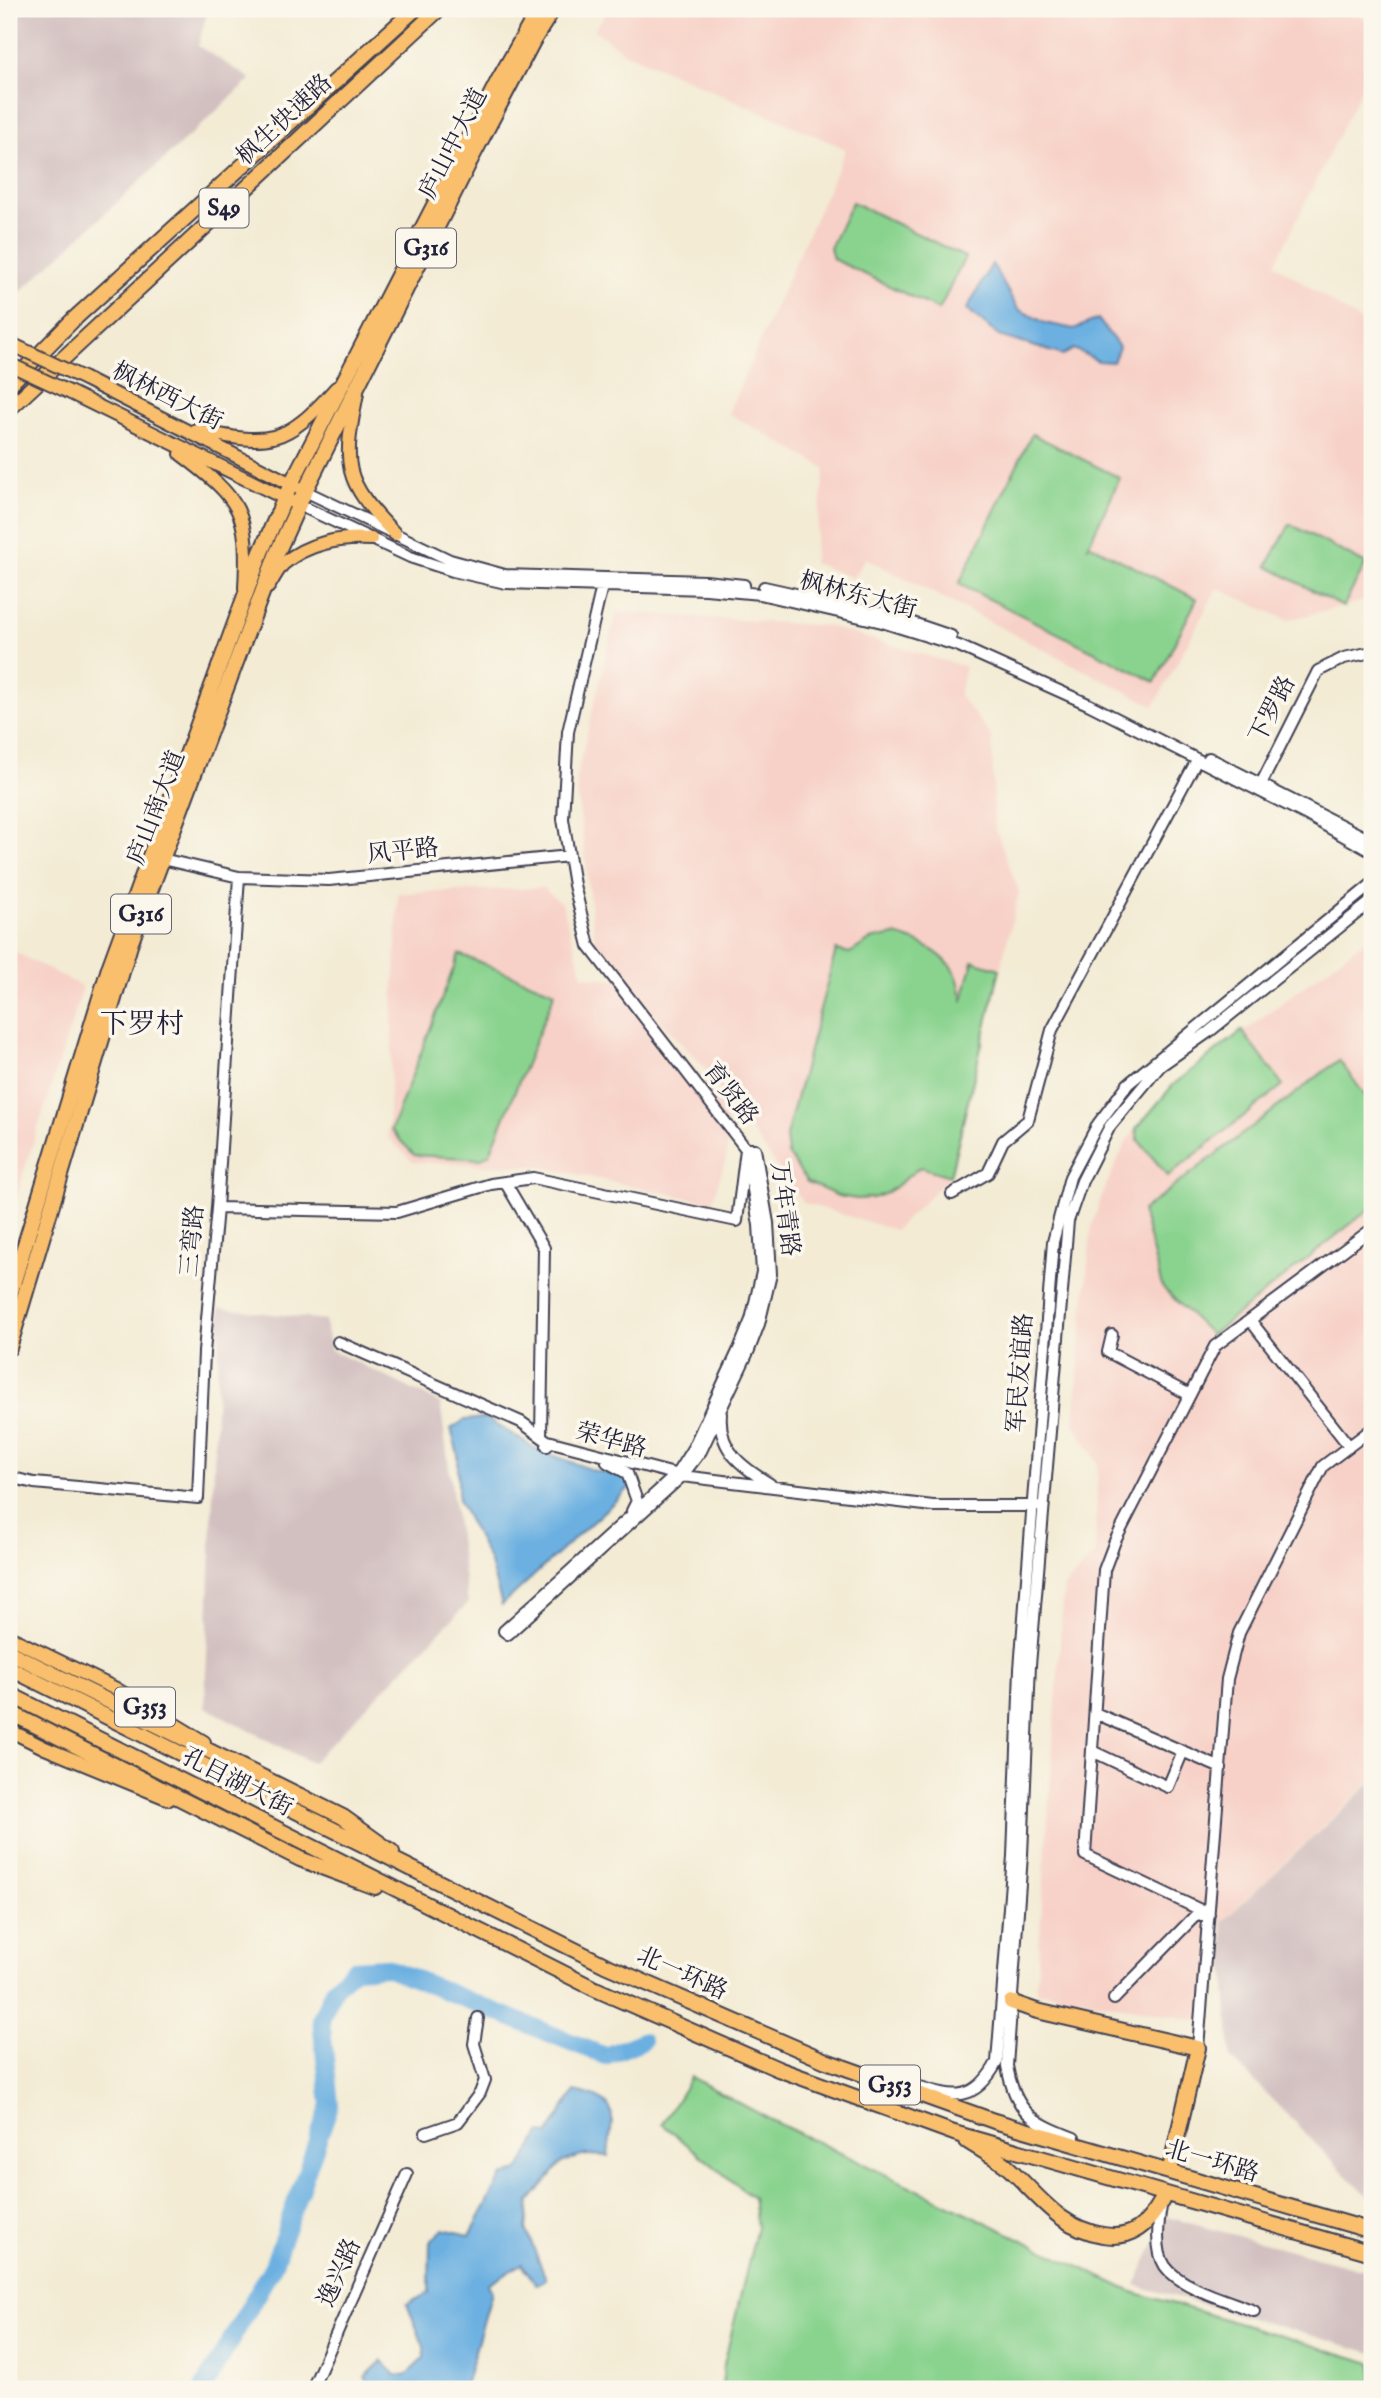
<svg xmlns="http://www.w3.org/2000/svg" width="1381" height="2398" font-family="'IM FELL English','Noto Serif SC',serif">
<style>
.built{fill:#f7d1c7}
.industrial{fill:#d2bfc0}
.green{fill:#8ad38f;stroke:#567a65;stroke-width:2}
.water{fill:#6cb0e1;stroke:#47698e;stroke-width:2}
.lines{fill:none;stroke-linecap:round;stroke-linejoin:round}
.river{stroke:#6cb0e1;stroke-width:18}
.minor-casing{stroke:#414052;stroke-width:14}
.major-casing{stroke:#414052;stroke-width:16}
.highway-casing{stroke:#414052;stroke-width:18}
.minor{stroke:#fff;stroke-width:10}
.major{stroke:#f9bf6d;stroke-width:12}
.highway{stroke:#f9bf6d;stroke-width:14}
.major-bridge-casing{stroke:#414052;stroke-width:16;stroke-linecap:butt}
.major-bridge{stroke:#f9bf6d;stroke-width:12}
.labels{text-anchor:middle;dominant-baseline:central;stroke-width:7;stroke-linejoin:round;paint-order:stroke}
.shield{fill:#fbf7ec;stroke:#636270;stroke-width:2}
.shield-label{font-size:23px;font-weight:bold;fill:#22223b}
.street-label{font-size:24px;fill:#22223b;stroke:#fbf7ec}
.quarter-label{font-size:28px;fill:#22223b;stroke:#fbf7ec}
</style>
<rect width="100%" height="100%" fill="#fbf7ec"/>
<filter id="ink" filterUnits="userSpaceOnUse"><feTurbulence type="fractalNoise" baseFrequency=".0143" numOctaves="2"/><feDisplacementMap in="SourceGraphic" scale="14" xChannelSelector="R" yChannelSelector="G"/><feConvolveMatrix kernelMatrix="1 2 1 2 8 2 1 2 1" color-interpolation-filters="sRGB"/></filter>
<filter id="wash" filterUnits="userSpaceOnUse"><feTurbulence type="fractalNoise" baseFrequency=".00686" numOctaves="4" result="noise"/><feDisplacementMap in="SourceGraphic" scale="28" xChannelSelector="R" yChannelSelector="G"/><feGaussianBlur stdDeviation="1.57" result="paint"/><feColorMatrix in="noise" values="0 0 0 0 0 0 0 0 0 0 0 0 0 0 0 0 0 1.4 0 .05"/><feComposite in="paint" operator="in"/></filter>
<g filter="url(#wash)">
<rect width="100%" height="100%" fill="#f3ebd4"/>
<path class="built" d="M609,9h736l27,13v45l-97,197 97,65v270l-84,21 -71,-32 -63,118 -289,-148 -12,20 -40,-15 12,-95 -97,-55 118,-264 -222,-97 -30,-22z
M617,612l211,14 137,41 -6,28 33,42 2,87 25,68 -69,284 -55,54 -91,-27 -100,-136 -108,-115 -20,-174z
M543,888l19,16 21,72 36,4 107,126 1,49 -15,48 -170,-36 -129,-5 -25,-25 10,-244z
M1372,935v845l-156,147 -5,96 -175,-32 28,-404 31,-33 3,-91 -24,-39 17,-196 13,-38 23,-50 46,-55z
M9,949l74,38 -74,231z"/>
<path class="industrial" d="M9,9h199l-10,37 53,33 -232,214 -10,-5z
M220,1308l105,12 6,30 109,53 28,200 -156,160 -107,-56z
M1372,1782v419l-141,-143 -9,-136z
M1167,2217l205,55v81l-237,-68z"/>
<path class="green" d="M852,202l113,55 -26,53 -106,-51 -3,-11z
M1032,434l88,44 -33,70 2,-4 108,55 -42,83 -196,-98z
M1290,524l76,40 -23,43 -76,-41z
M895,935c23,6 48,16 60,38 5,7 5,19 8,27l10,-39 27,8 -50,207 -30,-9 -33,26 -14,5 -16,1 -19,-3 -31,-14 -19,-28 -2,-18 50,-186 14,3 20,-13z
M459,954l96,38 -65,161 -10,6 -66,-4 -23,-25z
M1242,1031l41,54 -115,91 -30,-36 -2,-11 37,-44z
M1339,1060l33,45v102l-161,128 -49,-48 -20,-76z
M691,2077l78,42 361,172 242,72v26h-650l2,-25 33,-137 -4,-29 -91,-74z"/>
<path class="water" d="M992,264l26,45 27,14 29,6 24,-10 21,28 -6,15 -15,-1 -24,-12 -11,6 -64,-19 -32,-27z
M486,1418l50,31 59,22 44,8 -137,126 -13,-45 -31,-60v-45l-7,-26 14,-9z
M575,2091c48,10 37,23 33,65l-23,-1 -23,7 -33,40 -3,27 20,50 -10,6 -14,-21 -34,20 4,8 -28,97h-91l-8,-12 17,-16 14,14 9,1 19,-18v-11l-17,-43 22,-11 1,-51 13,-13 27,6 32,-59 16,-5 22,-38 8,1z"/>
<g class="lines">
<path class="river" d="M203,2389l70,-123 57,-161 -9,-86 13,-31 20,-19 32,-2 219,89 37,-15"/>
</g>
</g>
<g filter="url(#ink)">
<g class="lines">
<defs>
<path id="minor" d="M305,491l145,69 55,15 200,6 39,4
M299,505l111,52 43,14 53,12 200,6 54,5 122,28 77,24 129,58 217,110 67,38
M764,587l122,27 65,22
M1209,758l163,83
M1261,784l57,-113 26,-13 28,-6
M239,877l90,3 240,-24
M746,1149h9l13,74 3,51 -12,50 -10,26 -48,101 -19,25 -174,158 -4,-3 172,-156 17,-27 47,-101 11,-27 11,-48 -3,-47z
M505,1182l39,66 -3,188
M952,1194l36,-21 15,-32 25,-21 24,-90 145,-270
M217,1208l180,4 94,-28 42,-6 204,43 9,-72 -157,-203 -15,-61 -11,-66 5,-87 34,-146
M1250,1320l99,126
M1112,1335l-4,17 82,43
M338,1342l183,80 25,18
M721,1414c-3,36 21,53 49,70
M547,1446l1,-5 134,35 251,30h104
M607,1462l20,11 10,28 -5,10
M9,1477l25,6 164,15 6,-146 13,-144 22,-331 -77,-18
M1095,1713l126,55
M1092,1751l76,36 15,-36
M1114,1999l81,-83 14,-2 -124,-59 19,-285 11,-29 100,-195 157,-117
M1198,2048l29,-369 12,-46 84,-167 49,-37
M903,2082c44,12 68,28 94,-20l16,-206 7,-187 33,-427 17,-65 28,-53 30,-40 244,-200
M426,2133l32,-11 22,-29 5,-13 -11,-36 4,-26
M1074,2138c-42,-16 -59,-26 -67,-72l15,-211 8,-190 38,-444 14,-40 28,-55 50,-60 50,-35 162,-130
M1161,2207c-3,17 -6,44 4,59 15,22 65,35 89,45
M312,2389l95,-215"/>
<path id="major" d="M85,379l220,112
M71,393l228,112
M357,393c-14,74 -15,86 38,141
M196,430c74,16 88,16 140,-42
M181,454c61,46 68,58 64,134
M268,587c5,-7 9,-17 15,-23 24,-21 58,-27 88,-25
M9,1637l107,52 88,53
M9,1730l36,18 124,51"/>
<path id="highway" d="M9,385l64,-65 342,-311
M9,409l430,-400
M9,1297l100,-329 152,-416 30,-68 207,-403 41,-72
M9,1348l122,-406 146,-389 28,-62 166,-332 62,-118 20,-32
M9,1652l334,165 49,35
M9,1668l596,297 221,96 168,60 378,110
M9,1694l584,294 185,81 176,64 418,120
M9,1712l291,147 75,28
M1011,2002l26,9 161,37 -27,116
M967,2141c12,8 26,15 37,23 33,28 52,63 99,71 29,5 45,-10 59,-35"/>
</defs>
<use href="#minor" class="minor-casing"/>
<use href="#major" class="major-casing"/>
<use href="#highway" class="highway-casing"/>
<use href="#minor" class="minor"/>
<use href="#major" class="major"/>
<use href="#highway" class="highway"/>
<defs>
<path id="major-bridge" d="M9,343l76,36
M9,364l62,29"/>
</defs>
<use href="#major-bridge" class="major-bridge-casing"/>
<use href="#major-bridge" class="major-bridge"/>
</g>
</g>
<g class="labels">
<g class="shield">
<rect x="199.5" y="188.5" width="49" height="39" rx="5"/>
<rect x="396" y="228.5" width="60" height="39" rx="5"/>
<rect x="111" y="894.5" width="60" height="39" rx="5"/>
<rect x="115" y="1687.5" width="60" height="39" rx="5"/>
<rect x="860" y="2065.5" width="60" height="39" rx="5"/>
</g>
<g class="shield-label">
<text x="224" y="208">S49</text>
<text x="426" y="248">G316</text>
<text x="141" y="914">G316</text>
<text x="145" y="1707">G353</text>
<text x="890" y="2085">G353</text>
</g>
<g class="street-label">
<text transform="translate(285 120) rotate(-43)">枫生快速路</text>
<text transform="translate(454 144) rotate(-63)">庐山中大道</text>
<text transform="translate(167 397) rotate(27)">枫林西大街</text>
<text transform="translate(858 596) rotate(15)">枫林东大街</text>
<text transform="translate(1273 710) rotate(-63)">下罗路</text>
<text transform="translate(157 808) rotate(-69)">庐山南大道</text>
<text transform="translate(403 852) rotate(-6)">风平路</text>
<text transform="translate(730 1094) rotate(52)">育贤路</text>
<text transform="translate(784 1209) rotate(83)">万年青路</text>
<text transform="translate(193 1241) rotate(-85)">三弯路</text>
<text transform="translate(1021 1373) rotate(-86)">军民友谊路</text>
<text transform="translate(611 1441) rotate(15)">荣华路</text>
<text transform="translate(237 1783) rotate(27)">孔目湖大街</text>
<text transform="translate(682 1974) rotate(24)">北一环路</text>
<text transform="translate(1212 2162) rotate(16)">北一环路</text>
<text transform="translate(340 2273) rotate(-66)">逸兴路</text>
</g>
<g class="quarter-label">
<text x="142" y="1025">下罗村</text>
</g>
</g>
<rect width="1381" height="2398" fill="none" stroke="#fbf7ec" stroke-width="35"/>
</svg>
